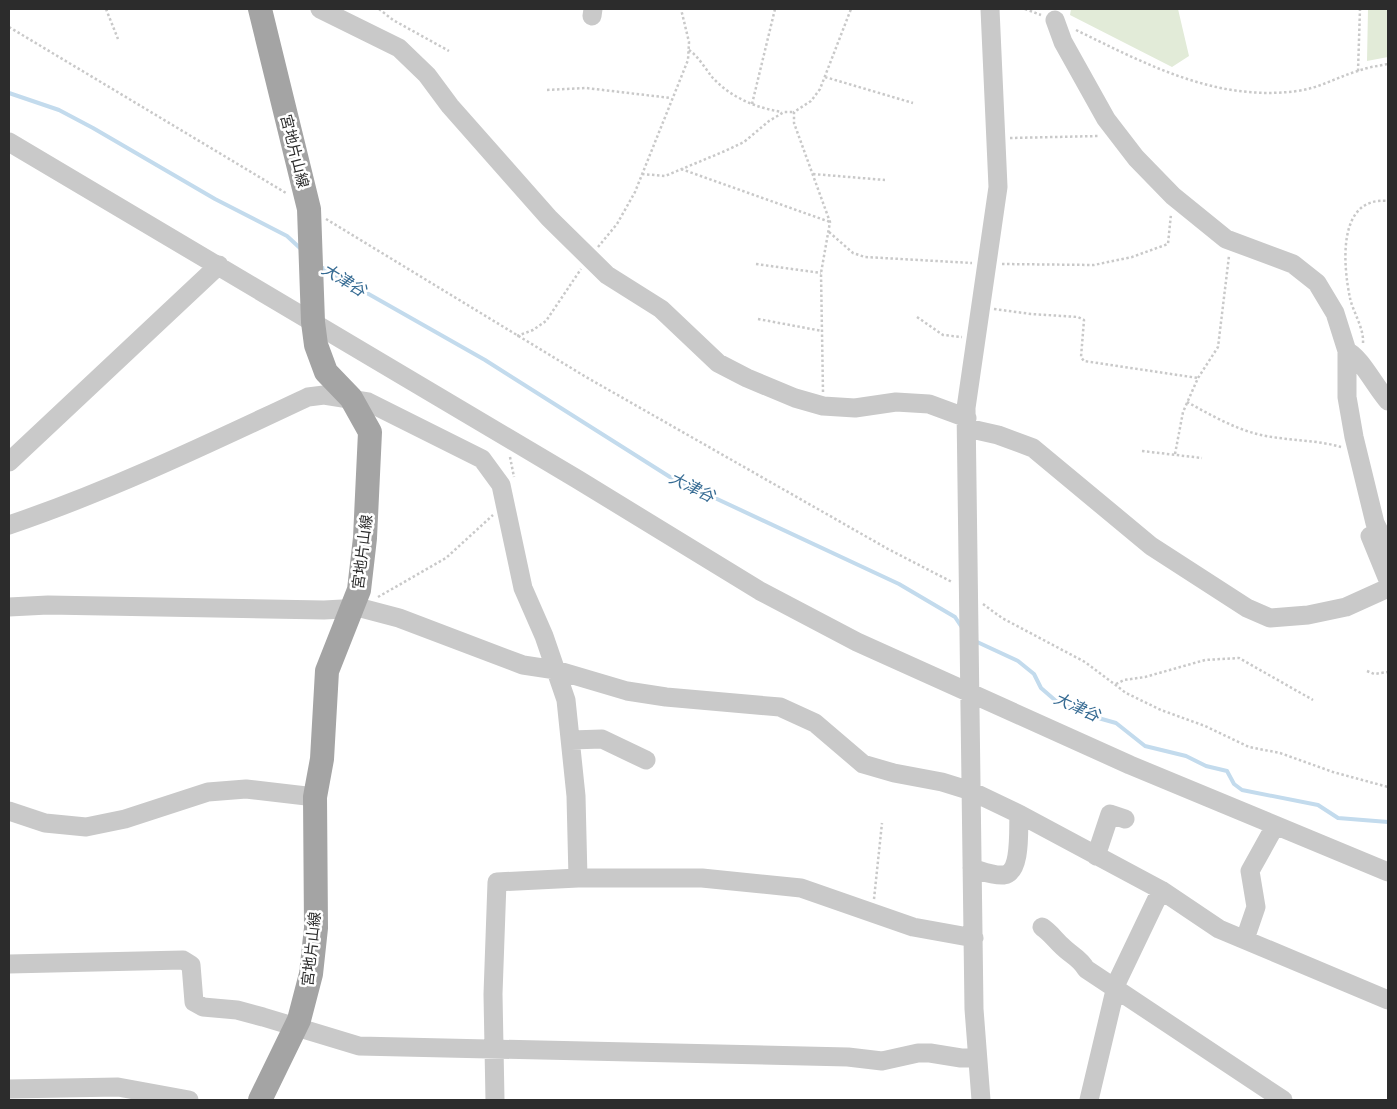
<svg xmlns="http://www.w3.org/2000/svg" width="1397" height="1109" font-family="Poppins,'Noto Sans JP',sans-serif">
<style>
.green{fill:#e2ebd8}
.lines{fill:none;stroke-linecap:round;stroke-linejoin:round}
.stream{stroke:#c3dbed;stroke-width:4}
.path{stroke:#c9c9c9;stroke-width:2.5;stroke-dasharray:2.5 2.5;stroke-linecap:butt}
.minor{stroke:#c9c9c9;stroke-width:19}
.major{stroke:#a4a4a4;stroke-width:24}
.labels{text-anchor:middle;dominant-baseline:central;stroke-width:5;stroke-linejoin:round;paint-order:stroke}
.street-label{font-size:15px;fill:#2c2c2c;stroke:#fff}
.water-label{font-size:16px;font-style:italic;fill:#366b93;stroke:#fff}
</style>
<rect width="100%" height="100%" fill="#fff"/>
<path class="green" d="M1071,9h107l11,47 -17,11 -102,-52z
M1368,9h20v48l-21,4z"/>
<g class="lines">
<path class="stream" d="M9,93l50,17 34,18 122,71 72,37 14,13
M321,267l164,93 185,117 229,107 56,33 8,12
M975,641l43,20 16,13 7,14 15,13 28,13 32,9 29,23 41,10 20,10 21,5 7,13 8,6 76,15 20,13 50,4"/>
<path class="path" d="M106,9l12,30
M379,9l14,11 56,31
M1025,9l16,6
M9,27l277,166
M1076,30c70,34 140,72 221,61 23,-3 40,-14 61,-20 10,-4 20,-5 30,-7
M689,50c9,6 16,18 23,27 18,20 44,31 70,35
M1358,71l2,-62
M825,77l88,26
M547,90l39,-2 85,10
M752,104l23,-95
M1010,138l89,-2
M681,169l149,53
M642,174l23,2 60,-25 19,-9 25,-21 15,-9h10
M813,174l72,6
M326,219l260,158 302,172 64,33
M829,232l24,21 12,4 107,6
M598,247l19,-23 18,-32 53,-132 1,-18 -8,-33
M756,264l65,9
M1002,264l92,1 38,-8 36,-13 3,-30
M994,309l37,5 47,3 6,3 -3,37 3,4 114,17
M917,317l26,18 19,2
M758,319l64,12
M517,336l16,-6 13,-9 35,-52
M1363,343c1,-15 -10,-31 -13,-45 -7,-33 -13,-102 38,-97
M823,392l-2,-119 9,-51 -36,-99v-11l17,-11 9,-12 31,-80
M1187,402c22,12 46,26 70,32 28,7 56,5 84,13
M1142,451l60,7
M1175,454l8,-42 15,-34 20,-31 11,-91
M510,457l4,20
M378,597l68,-39 47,-43
M983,604l19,14 83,44 41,31 35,17 44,16 44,21 31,6 53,19 55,15
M1367,671l7,3 14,-2
M1116,684l8,-4 21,-3 60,-17 34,-2 74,42
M874,899l8,-76"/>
<path class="minor" d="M320,9l79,39 28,27 23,31 99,112 58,57 54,34 57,54 29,15 48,20 28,8 32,2 41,-6 33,2 38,14
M592,16l1,-7
M1055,20l8,22 43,77 30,39 37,38 53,43 67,25 24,19 18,30 12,38v46l7,40 21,86 13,26
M9,142l568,337 183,112 97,51 273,123 258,107
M1347,351c13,5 29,37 41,50
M967,428l31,7 35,13 118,98 96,62 23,10 38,-3 38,-8 42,-19
M9,462l210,-197
M9,525c103,-35 201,-82 299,-128l16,-2 44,7 114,57 19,26 22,103 21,48 22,64 10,96 2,82
M1370,536l18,44
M9,607l39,-2 276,5 37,-2 38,10 124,47 33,5 71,21 39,6 114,10 35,16 48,41 31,9 48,9 29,9 50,24 140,75 58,39 169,71
M571,740l31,-1 44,21
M9,811l36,12 41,4 39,-8 83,-27 38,-3 69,8
M1096,856l14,-42 15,5
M972,868c10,3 21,8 32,7 18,-3 14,-47 15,-61
M1042,927c9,6 13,13 21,20 8,8 17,11 23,22l197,131
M1245,939l11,-32 -6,-36 25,-45
M9,964l174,-4 8,5 3,37 9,5 34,3 26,7 96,29 489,11 34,4 36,-8h12l31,5h16
M9,1089l109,-2 71,13
M495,1100l-2,-106 4,-112 81,-4h124l99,10 112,39 61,11
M981,1100l-7,-91 -8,-601 32,-221 -8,-178
M1089,1100l28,-118 44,-92"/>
<path class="major" d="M260,1100l39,-80 12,-46 5,-46 -1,-131 7,-38 5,-88 32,-81 6,-52 5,-106 -19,-34 -25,-26 -10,-27 -3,-23 -4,-113 -49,-200"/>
</g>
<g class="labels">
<g class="street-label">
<text transform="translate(295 151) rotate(76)">宮地片山線</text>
<text transform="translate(362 552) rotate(-83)">宮地片山線</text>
<text transform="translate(311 949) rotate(-84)">宮地片山線</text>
</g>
<g class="water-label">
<text transform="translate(344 280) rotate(31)">大津谷</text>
<text transform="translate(692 487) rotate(26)">大津谷</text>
<text transform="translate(1077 707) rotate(24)">大津谷</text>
</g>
</g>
<rect width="1397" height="1109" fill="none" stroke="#2c2c2c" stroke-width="20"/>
</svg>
